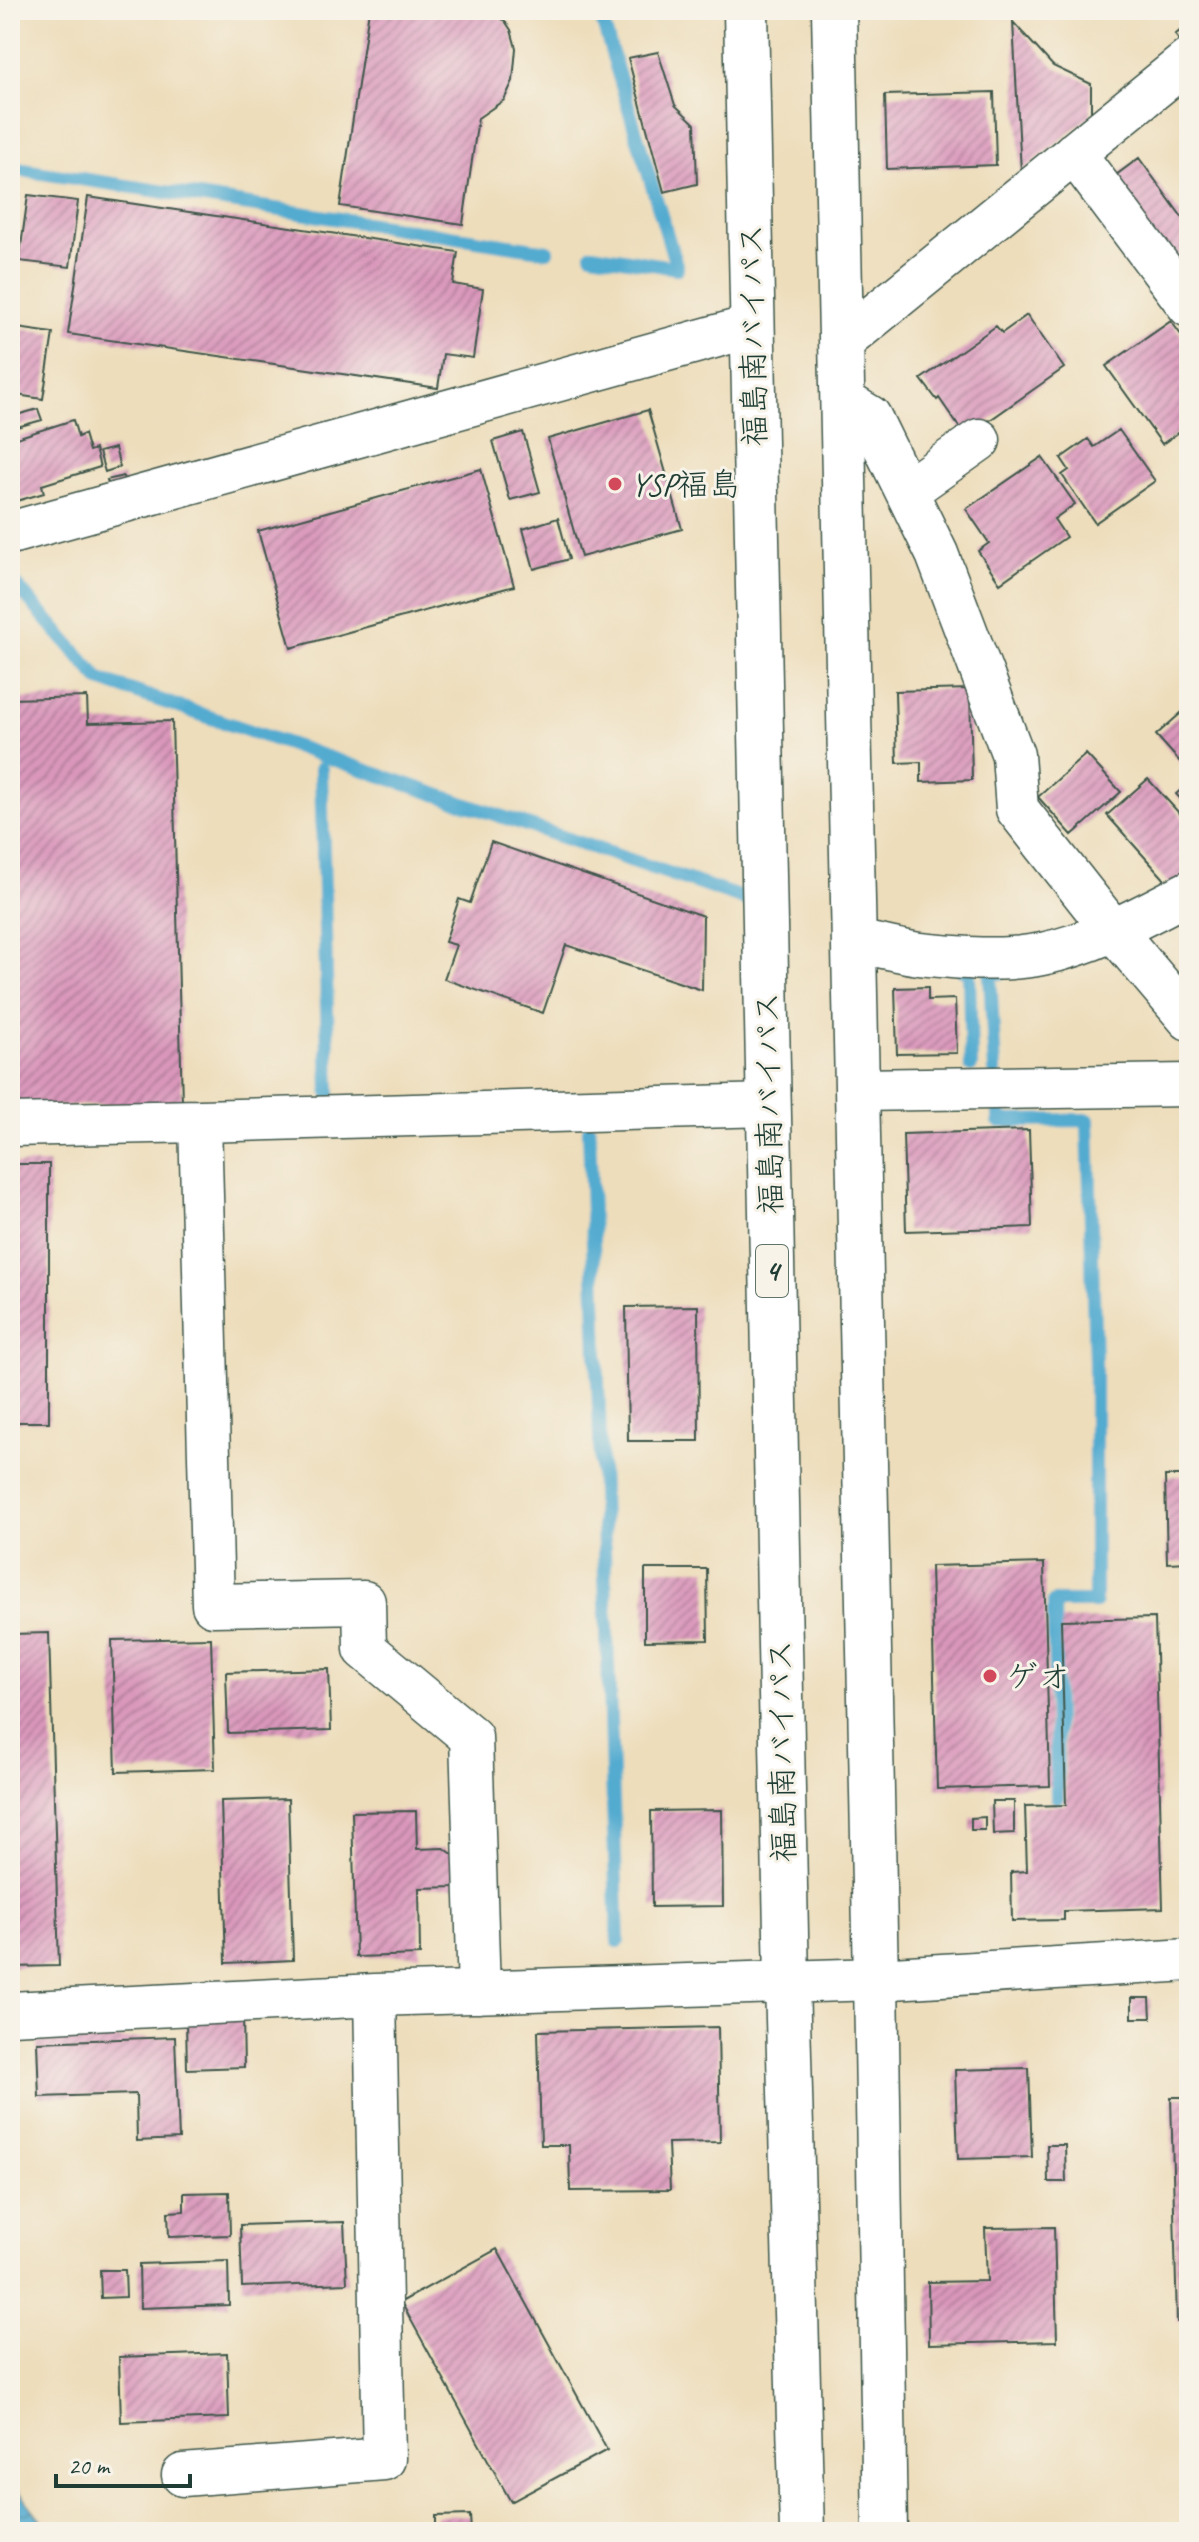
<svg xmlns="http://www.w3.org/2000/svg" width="1199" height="2542" font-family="Caveat,'Klee One',sans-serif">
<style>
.water{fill:url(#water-waves);stroke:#397482;stroke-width:2}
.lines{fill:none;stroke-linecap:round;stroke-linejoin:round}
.stream{stroke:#53abd0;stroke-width:14}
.building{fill:url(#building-hatch)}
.minor-casing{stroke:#3e5548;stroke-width:45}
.trunk-casing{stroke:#3e5548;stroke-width:47}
.minor{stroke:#fff;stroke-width:42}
.trunk{stroke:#fff;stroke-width:44}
.poi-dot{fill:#d1495b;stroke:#f7f3e8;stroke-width:3}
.labels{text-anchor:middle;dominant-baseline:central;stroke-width:6;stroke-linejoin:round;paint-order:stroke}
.shield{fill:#f7f3e8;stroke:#60746a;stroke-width:2}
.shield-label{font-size:30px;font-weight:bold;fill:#1f3d34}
.street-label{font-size:32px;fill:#1f3d34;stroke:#f7f3e8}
.poi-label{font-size:32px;fill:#1f3d34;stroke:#f7f3e8;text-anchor:start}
</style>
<defs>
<pattern id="water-waves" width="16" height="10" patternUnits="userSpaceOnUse" patternTransform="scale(2)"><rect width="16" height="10" fill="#53abd0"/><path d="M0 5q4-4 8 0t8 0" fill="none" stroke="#448caa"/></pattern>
<pattern id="building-hatch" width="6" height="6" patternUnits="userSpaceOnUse" patternTransform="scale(2)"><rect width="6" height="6" fill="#da97bb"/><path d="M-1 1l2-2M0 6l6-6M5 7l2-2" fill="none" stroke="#b07c99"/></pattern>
</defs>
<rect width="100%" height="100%" fill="#f7f3e8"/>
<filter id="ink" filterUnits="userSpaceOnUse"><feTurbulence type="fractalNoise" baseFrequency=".0125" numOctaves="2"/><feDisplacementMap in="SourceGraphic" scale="16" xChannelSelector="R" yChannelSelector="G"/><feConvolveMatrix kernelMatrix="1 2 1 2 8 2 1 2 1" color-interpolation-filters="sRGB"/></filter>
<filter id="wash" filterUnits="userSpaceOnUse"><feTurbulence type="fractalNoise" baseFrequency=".006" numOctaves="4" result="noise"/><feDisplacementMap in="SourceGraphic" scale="32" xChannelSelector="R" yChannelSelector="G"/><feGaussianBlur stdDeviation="1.8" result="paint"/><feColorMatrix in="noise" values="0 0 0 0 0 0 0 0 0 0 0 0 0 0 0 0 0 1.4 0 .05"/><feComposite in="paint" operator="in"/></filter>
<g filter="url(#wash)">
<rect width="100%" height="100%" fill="#edddbb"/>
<path class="water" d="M10,2480l40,52h-40z"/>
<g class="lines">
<path class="stream" d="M10,168l537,83
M592,254l85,14 -78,-258
M10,578l90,102 656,223
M321,769l8,324
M961,969l8,1 2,96
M995,1071l-5,-97 10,-1
M999,1099v22l89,-1 7,242v240h-41l3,195
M589,1130l29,811"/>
</g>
<g id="blocks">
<path class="building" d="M369,10h126l-1,4 11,7 6,9 5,18 -3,33 -9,19 -26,18 -15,106 -123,-18z
M1013,22l40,44 38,18v31l-70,57z
M1187,25l2,17 -5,4 -9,-11z
M658,52l17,53 20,19 2,60 -33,8 -36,-134z
M994,92l2,73 -109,4 -2,-74z
M1139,158l43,59 7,-5v86l-85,-114z
M10,195h5l-3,21h-2z
M28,195l50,6 -8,66 -51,-6z
M88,197l370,55 -5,32 30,5 -10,69 -30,-4 -5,34 -370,-54z
M1027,315l37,53 -98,69 -27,-39 -2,2 -16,-21 75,-53 6,7z
M1171,321l18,25v79l-27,19 -56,-78z
M10,327l43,6 -10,66 -33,-5z
M38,409l4,11 -32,9v-12z
M648,410l34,119 -101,28 -33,-118z
M73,420l5,17 6,-3 5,17 6,-2 5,18 -58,18 2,8 -34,10v-63z
M1119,430l36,51 -60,42 -33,-48 7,-5 -8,-12 27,-19 6,8z
M523,432l17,60 -30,8 -17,-59z
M115,448l5,19 -15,5 -6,-20z
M1042,457l33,47 -21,15 12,18 -66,46 -22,-32 11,-8 -23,-34z
M481,469l33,117 -223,62 -33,-117z
M123,476l6,21 -16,4 -6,-21z
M558,518l11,41 -35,10 -11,-40z
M970,689l2,91 -51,2v-20l-24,1 -2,-72z
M87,697l1,26 84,-2 10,382 -172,4v-408z
M1189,706v66l-33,-37z
M1086,754l35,38 -49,43 -34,-38z
M1148,779l41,45v54l-14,13 -68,-76z
M1189,783v25l-13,-14z
M491,842l212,74 -1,74 -136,-45 -23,68 -99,-34 12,-34 -11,-3 14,-43 11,4z
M928,987v13l27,-1 2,54 -60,1 -2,-66z
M1029,1130l3,97 -126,4 -3,-97z
M10,1164h39v258h-39z
M698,1306l1,135h-71l-2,-134z
M1165,1476h24v86l-22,1z
M1044,1563l6,223 -113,3 -6,-223z
M645,1569h62l1,71 -63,1z
M1155,1618l8,290 -99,3v9l-52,1 -1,-49 16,-1 -2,-65 41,-1 -5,-185z
M49,1633l10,333 -49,1v-333z
M211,1638l4,131 -99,3 -4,-132z
M329,1669l2,61 -103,3 -2,-61z
M1185,1694h4v41h-3z
M288,1799l5,161 -67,3 -5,-162z
M992,1801h22v32l-21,1z
M722,1810l1,96 -71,1 -1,-96z
M416,1811l1,38 27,-1 14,10 -3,29 -36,1 1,67 -64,2 -4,-145z
M985,1817v13h-14v-12z
M1132,1998h18l1,20h-19z
M243,2017l1,50 -57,2 -1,-50z
M718,2027l2,115 -52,1 2,47 -100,1 -1,-46h-28l-3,-114z
M175,2037l4,102 -42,2 -1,-47 -97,3 -2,-55z
M1029,2068l3,89 -74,2 -3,-89z
M1171,2097h18v224l-12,1z
M1047,2145h18l1,37h-18z
M229,2192l1,43 -61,2 -1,-25 16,-1v-18z
M344,2222l3,61 -105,4 -2,-62z
M1054,2227l3,114 -128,3 -1,-62 59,-1 -2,-53z
M497,2249l110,201 -96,52 -110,-200z
M228,2261l1,44 -89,3 -1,-44z
M100,2270h25l1,27 -25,1z
M227,2353l2,65 -108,4 -2,-65z
M470,2515l1,17h-35v-16z"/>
</g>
</g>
<g filter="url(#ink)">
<use href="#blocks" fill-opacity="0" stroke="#3e5548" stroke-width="2"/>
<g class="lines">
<defs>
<path id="minor" d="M1074,153l115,153
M841,343l348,-283
M842,400l28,17 67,137 76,201 4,54 86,109 86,101
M907,491l72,-51
M10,533l743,-207
M854,942c22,2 44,9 66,12 39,4 84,8 122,0 51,-10 101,-38 147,-62
M857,1090l332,-5
M200,1121l569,-16
M10,1125l190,-4 13,484 151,-3 1,47 106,88 8,255
M10,2013l365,-18 501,-16 313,-19
M183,2475l201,-16 -9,-464"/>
<path id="trunk" d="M746,10l41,1972 15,550
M834,10l42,1969 9,553"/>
</defs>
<use href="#minor" class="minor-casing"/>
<use href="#trunk" class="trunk-casing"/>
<use href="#minor" class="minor"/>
<use href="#trunk" class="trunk"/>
</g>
</g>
<g class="poi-dot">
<circle cx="615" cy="484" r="8"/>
<circle cx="990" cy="1676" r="8"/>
</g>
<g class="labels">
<rect class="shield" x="756" y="1245" width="32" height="52" rx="6"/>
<g class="shield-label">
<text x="772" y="1271">4</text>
</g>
<g class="street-label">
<text transform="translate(753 335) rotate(-91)">福島南バイパス</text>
<text transform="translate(769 1103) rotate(-91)">福島南バイパス</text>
<text transform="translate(782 1751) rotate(-91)">福島南バイパス</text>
</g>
<g class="poi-label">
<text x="631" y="484">YSP福島</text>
<text x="1006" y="1676">ゲオ</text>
</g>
</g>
<rect width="1199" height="2542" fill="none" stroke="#f7f3e8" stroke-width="40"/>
<path d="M56 2474v12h134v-12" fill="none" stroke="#1f3d34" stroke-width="4"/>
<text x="68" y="2474" font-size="24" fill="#1f3d34" stroke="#f7f3e8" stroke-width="6" paint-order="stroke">20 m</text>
</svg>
